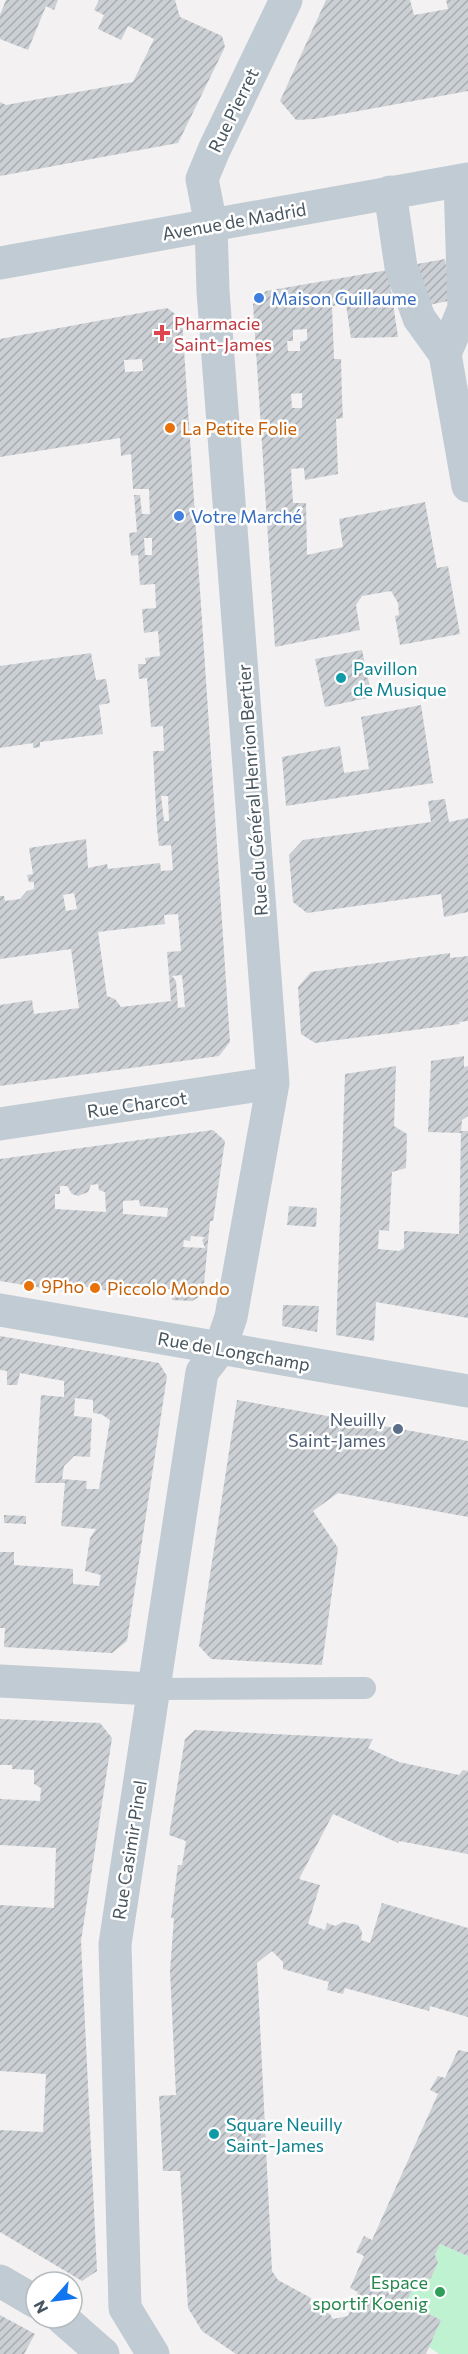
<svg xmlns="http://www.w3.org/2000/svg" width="468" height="2354" font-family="Commissioner,sans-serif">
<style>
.garden{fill:#bef2d1}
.building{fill:url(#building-hatch);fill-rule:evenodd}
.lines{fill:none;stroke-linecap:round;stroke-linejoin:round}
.service{stroke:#c1cbd3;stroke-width:22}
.minor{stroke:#c1cbd3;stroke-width:33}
.tertiary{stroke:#c1cbd3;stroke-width:33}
.shop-dot{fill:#3f7fe0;stroke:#fff;stroke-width:2}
.health-dot{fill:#e0444e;stroke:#fff;stroke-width:2}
.food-dot{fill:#e8710a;stroke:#fff;stroke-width:2}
.culture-dot{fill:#0f9aa8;stroke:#fff;stroke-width:2}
.service-dot{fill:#5c6f8a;stroke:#fff;stroke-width:2}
.leisure-dot{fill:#2e9e5b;stroke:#fff;stroke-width:2}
.labels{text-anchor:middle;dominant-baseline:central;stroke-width:5;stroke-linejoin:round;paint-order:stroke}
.street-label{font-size:18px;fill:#47555f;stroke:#fff}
.shop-label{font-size:18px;fill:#366cbe;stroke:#fff;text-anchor:start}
.health-label{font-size:18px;fill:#be3a42;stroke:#fff;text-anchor:start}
.food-label{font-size:18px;fill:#c56008;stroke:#fff;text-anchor:start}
.culture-label{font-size:18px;fill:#0d838f;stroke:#fff;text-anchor:start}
.service-label{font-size:18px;fill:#4e5e75;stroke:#fff;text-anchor:end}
.leisure-label{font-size:18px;fill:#27864d;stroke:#fff;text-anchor:end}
</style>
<defs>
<pattern id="building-hatch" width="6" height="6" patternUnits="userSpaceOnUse" patternTransform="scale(1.5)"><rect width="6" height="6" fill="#ccd0d5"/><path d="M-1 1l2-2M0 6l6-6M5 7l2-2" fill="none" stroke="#a7acb0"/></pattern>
</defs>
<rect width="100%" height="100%" fill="#f3f1f1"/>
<path class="garden" d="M440,2244l28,12v98h-29l-10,-7 12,-27 -35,-17 11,-24 6,2 8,-3 7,-16 -3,-7z"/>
<path class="building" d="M6,0h52l-4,10 -8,-4 -18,44 -28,-11v-24z
M99,0h76l5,17 42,19 3,11 -47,96 -178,33v-74l6,3 127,-23 21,-43 -26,-13 -7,14 -23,-11 6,-14 -10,-5z
M326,0h84l4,15 34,-6 -2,-9h22v91l-153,28 -19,1 -16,-19z
M445,259l6,38 -3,4 -19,4 -12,-41z
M388,270l10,67 -47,1 -5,-34 -14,2 2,53h7l1,40 1,19 -7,1 2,55 -33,6 -1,-12 -13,1 2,34h13l1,52 36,-8 -4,-28 86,-17 12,66 11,-2 12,68 -60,11 -5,-29 4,-1 -1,-12 -7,-12 -29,5 -6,9 4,25 -85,17 -22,-343 13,-13zM307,329v11l-7,2v9h-12l-1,-10h6v-11zM302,393v15h-10l-1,-14z
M167,308l15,11 48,723 -11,14 -219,30v-81l32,-5 2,14 45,-6 -8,-59 -71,10v-63h4l1,5 15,-2 7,-8 7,-2v-7h-5l-2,-7 6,-1 -4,-26 57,-9 2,29 19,-4 1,5 52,-6 1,8 12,-1 -2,-25 -12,1 -2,-18 -4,-77h11l-1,-25 -12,1 -4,-49 -8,1 -1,-15h8l-1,-6 15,-2 -2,-25 -14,2 -2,-24 14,-1 -1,-24 -15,1 -2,-30 -7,1 -2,-23 8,-1 -3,-37h6l2,19h8l-1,-25h-16l-2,-35 -10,2 -1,-18 -120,19v-118zM142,359l1,12 -18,1 -1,-12zM144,538h8v17h-7zM161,796h7l1,25h-5zM74,893l3,16 -11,2 -3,-16zM178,914l3,37 -14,1 4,49 -50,6 -6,-8 -8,-3 -9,-64 67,-8 -1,-9zM182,975l3,32 -7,1 -2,-27 -4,-5z
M362,650l10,47 -47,10 -10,-48z
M91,653l5,27 10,-1 4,24 -11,2 4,29 -63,8v5l-7,1v-5l-33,5v-82z
M421,705l12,78 -147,23 -4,-49 58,-11 4,27 25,-4 -8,-52z
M445,799l4,23 19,-4v94l-24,5 -3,-23 -134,19 -14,-11 -4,-47 14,-15 128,-18 -3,-21z
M450,953v5l18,-2v65l-9,1 1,2 -145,19 -14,-9 -3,-47 13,-15z
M464,1056v11l4,-1v50l-6,4 -1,11h7v187l-92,-16 -2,39 -38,-6 9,-261 51,-8 -2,60 13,8 -1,34 -14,4 -3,59 -10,-1 -1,19 21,2 5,-3v-17l55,3 2,-101 -33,-1 3,-71z
M213,1130l12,11 -12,80h-3l-7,73 -2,2 -9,5 -20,-1 2,-10 -33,-6 -1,12 -72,-12 -1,8 -67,-11v-122zM98,1184l1,6 6,2 1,20 -51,-3v-15h5v-8h7l5,8 6,2 10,-4 3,-7zM139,1200l1,6 28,2 -1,9 -44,-3v-13zM191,1236l14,1 -3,3 3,8 -22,-1 1,-7 6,1z
M289,1206l28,2 -1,19 -29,-2z
M283,1305l36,1 -2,26 -35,-6z
M0,1336l159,27 8,13 -40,265 -15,12 -108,-6 1,-19h-5v-76h14v13l59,4v15l26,2 2,-11 -16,-4 5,-33 6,-9 -35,-3 4,-43h-30l6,-88 23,2v-16l-44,-8 -3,12h-10v-14l-7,-1zM75,1398l18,2v13l8,1 9,6 -11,69h-13l1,-8 -25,-2 2,-13 10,-10 16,1 2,-39 -18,-2z
M237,1400l231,41v76l-130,-24 -25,18 25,37 -16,117 -111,-6 -12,-13z
M4,1515l22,1v8l-22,-1z
M0,1719l100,4 12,15 -31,203 16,330 -15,10 -82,-49v-102l43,2 3,-58 -46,-3v-166l54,3 2,-60 -56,-3v-46l40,2 1,-13 -7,-4v-14l-22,-1v-4h-12z
M195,1730l178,9 -5,9 31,14 60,13 4,-5 5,1v83l-69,-13 -1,2 -65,-29 -34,65 21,6 -12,39 17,6 2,-7 8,3 8,-4 15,3 4,7 -1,8 9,3 12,-40 86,25v89l-38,-11 -1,5 -84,-23 -2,6 -16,-4 2,-8 -46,-13v-7l-11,-11 -15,12 15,308 6,9 33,18 -2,6 21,10 3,5 15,-3 10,-24 -8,-4 14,-32 -8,-4 8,-16 8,4 66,-146 -8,-4 8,-14 7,2 13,-28 10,2v204l-28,-12 -5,11 3,7 -7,16 -8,3 -6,-2 -11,24 35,17 -15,34h-190l-34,-23 -14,-23 -8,-137h-17l-4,-75 17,-1 -6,-124 4,-53h-3l7,-53h4l4,-24 -17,-6 16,-96z
M0,2315l35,19 -11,20h-24z"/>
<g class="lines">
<path class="service" d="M152,1689l213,-1"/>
<path class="minor" d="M390,192l11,75 18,51 26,36 23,132
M445,354l19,-46 -4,-127
M0,1124l273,-41
M0,1310l468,81
M0,1681l152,8
M0,2281l36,21
M62,2318l41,36
M153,2354l-28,-46 -10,-364 87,-572 18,-23 11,-32 42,-234 -60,-792 -2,-66 -9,-46 12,-29 72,-150"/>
<path class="tertiary" d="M0,263l468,-84"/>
</g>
<g class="shop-dot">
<circle cx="259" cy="298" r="6"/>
<circle cx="179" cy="516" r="6"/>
</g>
<path class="health-dot" d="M159 324h6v6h6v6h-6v6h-6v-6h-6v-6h6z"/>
<g class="food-dot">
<circle cx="170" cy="428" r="6"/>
<circle cx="29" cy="1286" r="6"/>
<circle cx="95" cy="1288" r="6"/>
</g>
<g class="culture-dot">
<circle cx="341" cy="678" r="6"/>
<circle cx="214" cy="2134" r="6"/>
</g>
<circle class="service-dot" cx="398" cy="1429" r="6"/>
<circle class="leisure-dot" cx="440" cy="2292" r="6"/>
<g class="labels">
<g class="street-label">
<text transform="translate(233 110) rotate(-64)">Rue Pierret</text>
<text transform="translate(234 221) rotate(-10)">Avenue de Madrid</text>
<text transform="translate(252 790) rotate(-94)">Rue du Général Henrion Bertier</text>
<text transform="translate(137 1104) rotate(-8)">Rue Charcot</text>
<text transform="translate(234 1351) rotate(10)">Rue de Longchamp</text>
<text transform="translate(129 1850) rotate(-81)">Rue Casimir Pinel</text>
</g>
<g class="shop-label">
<text x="271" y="298">Maison Guillaume</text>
<text x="191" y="516">Votre Marché</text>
</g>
<g class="health-label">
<text x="174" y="323">Pharmacie<tspan x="174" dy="21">Saint-James</tspan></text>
</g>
<g class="food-label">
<text x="182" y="428">La Petite Folie</text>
<text x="41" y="1286">9Pho</text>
<text x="107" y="1288">Piccolo Mondo</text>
</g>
<g class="culture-label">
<text x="353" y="668">Pavillon<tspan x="353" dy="21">de Musique</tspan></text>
<text x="226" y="2124">Square Neuilly<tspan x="226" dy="21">Saint-James</tspan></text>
</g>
<g class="service-label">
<text x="386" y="1419">Neuilly<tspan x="386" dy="21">Saint-James</tspan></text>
</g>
<g class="leisure-label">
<text x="428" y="2282">Espace<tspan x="428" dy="21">sportif Koenig</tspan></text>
</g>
</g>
<g transform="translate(54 2300) rotate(242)"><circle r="28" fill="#ffffff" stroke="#b5bbbf" stroke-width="1.5"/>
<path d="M0-4.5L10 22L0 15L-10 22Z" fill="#1075ee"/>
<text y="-9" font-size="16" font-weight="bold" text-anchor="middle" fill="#47555f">N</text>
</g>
</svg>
